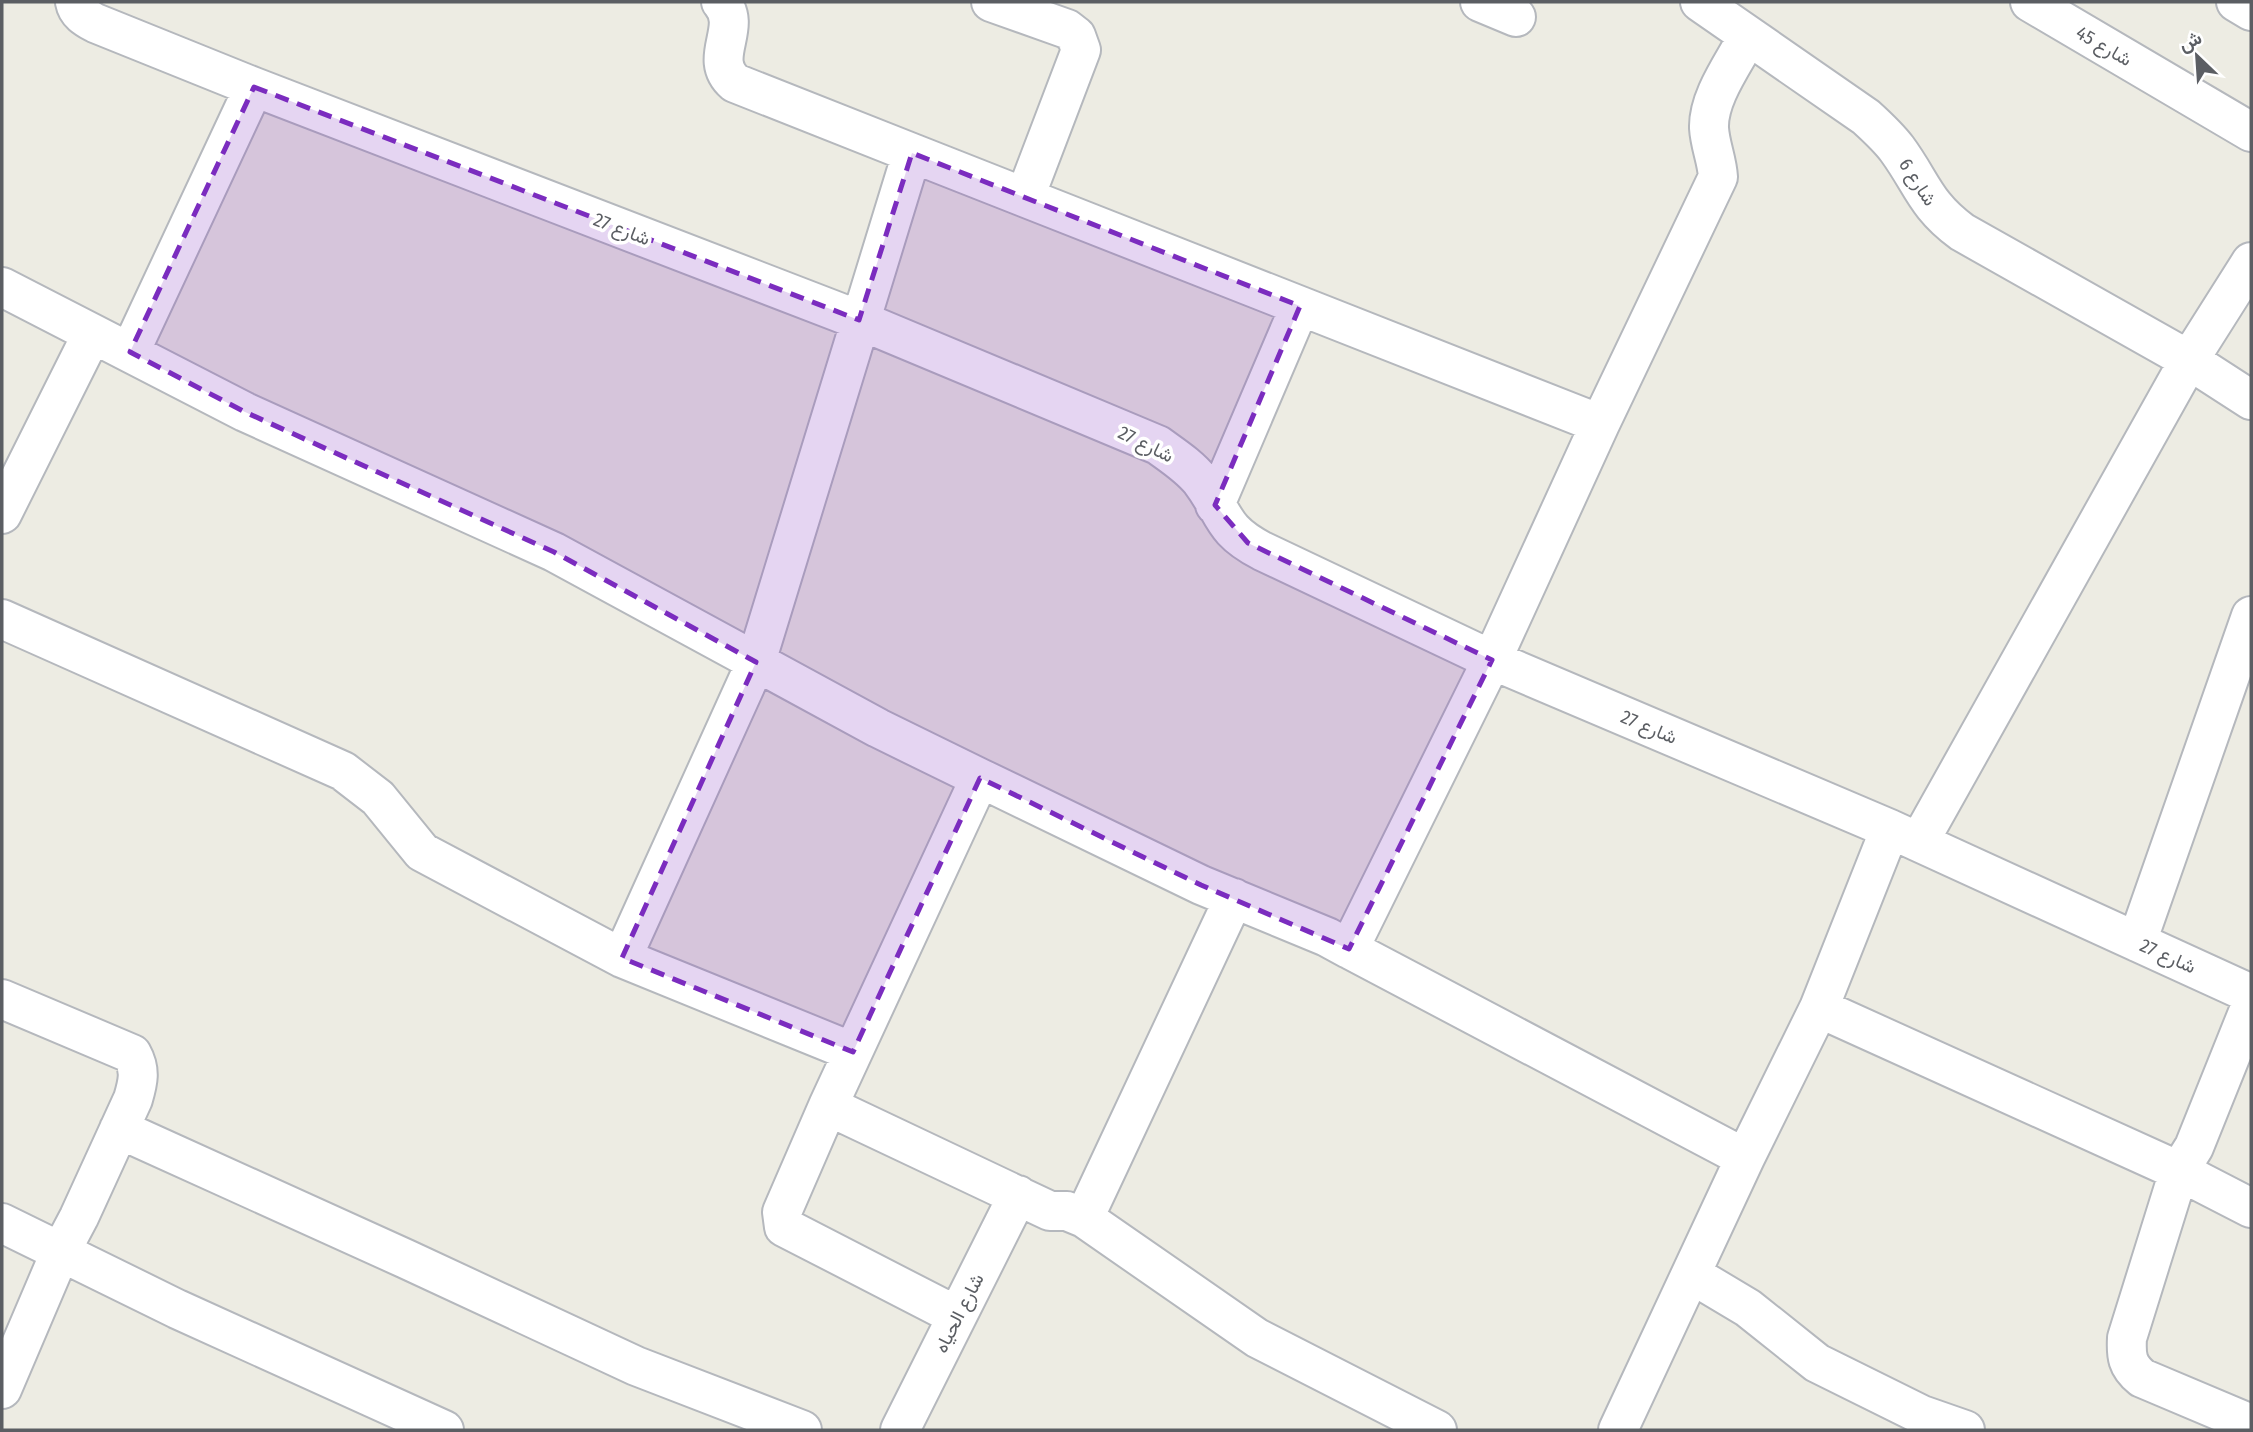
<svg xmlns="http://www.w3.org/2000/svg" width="2253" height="1432" font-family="'Fira Sans Condensed',Vazirmatn,sans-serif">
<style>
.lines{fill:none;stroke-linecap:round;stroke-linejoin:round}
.minor-casing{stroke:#b5b8bd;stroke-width:42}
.minor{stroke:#fff;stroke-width:38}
.marked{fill:#7b2cbf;fill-opacity:0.2;stroke:#7b2cbf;stroke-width:5;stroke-dasharray:14 9;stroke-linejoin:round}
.labels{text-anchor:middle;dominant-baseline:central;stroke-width:7;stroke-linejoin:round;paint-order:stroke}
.street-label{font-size:19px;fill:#5b5e63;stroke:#fff}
</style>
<rect width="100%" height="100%" fill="#edece3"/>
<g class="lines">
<defs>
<path id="minor" d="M75,2c2,11 11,16 20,21l159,64 605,233 299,125c15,11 31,21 43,36 25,33 19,48 61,70l230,109 398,169 361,165
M721,2c23,26 -15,56 14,81l177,70
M991,2l76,27 9,7 5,14 -56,147
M1480,2l36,15
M1700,2l166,115c11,10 22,20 31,32 25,34 28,56 65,83l227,128 62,40
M2030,2l221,130
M2236,2l15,9
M2,287l243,125 309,140 324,176 102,50 221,107 126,52 22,12 143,-289 108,-236 118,-247c-1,-17 -8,-32 -9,-49 -1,-31 25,-65 39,-92
M130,352l124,-265
M1215,505l85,-199
M2,514l90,-180
M2,619l341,152 35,27 44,54 200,106 231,94
M980,778l-152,328 222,105h17l17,7 173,120 180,92
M1919,842l270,-482 62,-98
M2137,942l114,-326
M1349,949l396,209
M622,958l134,-296 156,-509 688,271
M2,999l130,55c9,16 6,28 1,45l-54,118 -19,36 -58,136
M2251,1005l-57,142 -15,24 72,37
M1819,1008l360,163 -52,167c-1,18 0,28 15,40l109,46
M828,1106l-46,106 2,15 173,89
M119,1129l287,130 230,107 166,64
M1084,1218l150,-320
M2,1223l175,86 267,121
M1691,1274l57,34 69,55 105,52 43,15
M900,1430l118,-235
M1618,1430l127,-272 74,-150 71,-179"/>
</defs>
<use href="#minor" class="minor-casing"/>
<use href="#minor" class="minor"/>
</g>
<path class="marked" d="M254,87l605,233 53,-167 388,153 -85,199 33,38 244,117 -143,289 -148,-64 -221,-107 -127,274 -231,-94 134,-296 -202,-110 -309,-140 -115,-60z"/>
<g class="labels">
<g class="street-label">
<text transform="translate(2104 46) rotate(30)">شارع 45</text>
<text transform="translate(1918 182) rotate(57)">شارع 6</text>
<text transform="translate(622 229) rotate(21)">شارع 27</text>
<text transform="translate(1146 444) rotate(26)">شارع 27</text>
<text transform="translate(1649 727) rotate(23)">شارع 27</text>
<text transform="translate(2168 956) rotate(24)">شارع 27</text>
<text transform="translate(959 1313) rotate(-63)">شارع الحياه</text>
</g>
</g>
<rect width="2253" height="1432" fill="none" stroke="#5b5e63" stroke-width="7"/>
<g transform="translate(2197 56) rotate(335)" stroke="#ffffff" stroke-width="5" paint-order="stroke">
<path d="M0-5L12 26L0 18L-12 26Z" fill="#5b5e63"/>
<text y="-10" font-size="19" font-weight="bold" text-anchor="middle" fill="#5b5e63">ش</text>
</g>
</svg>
